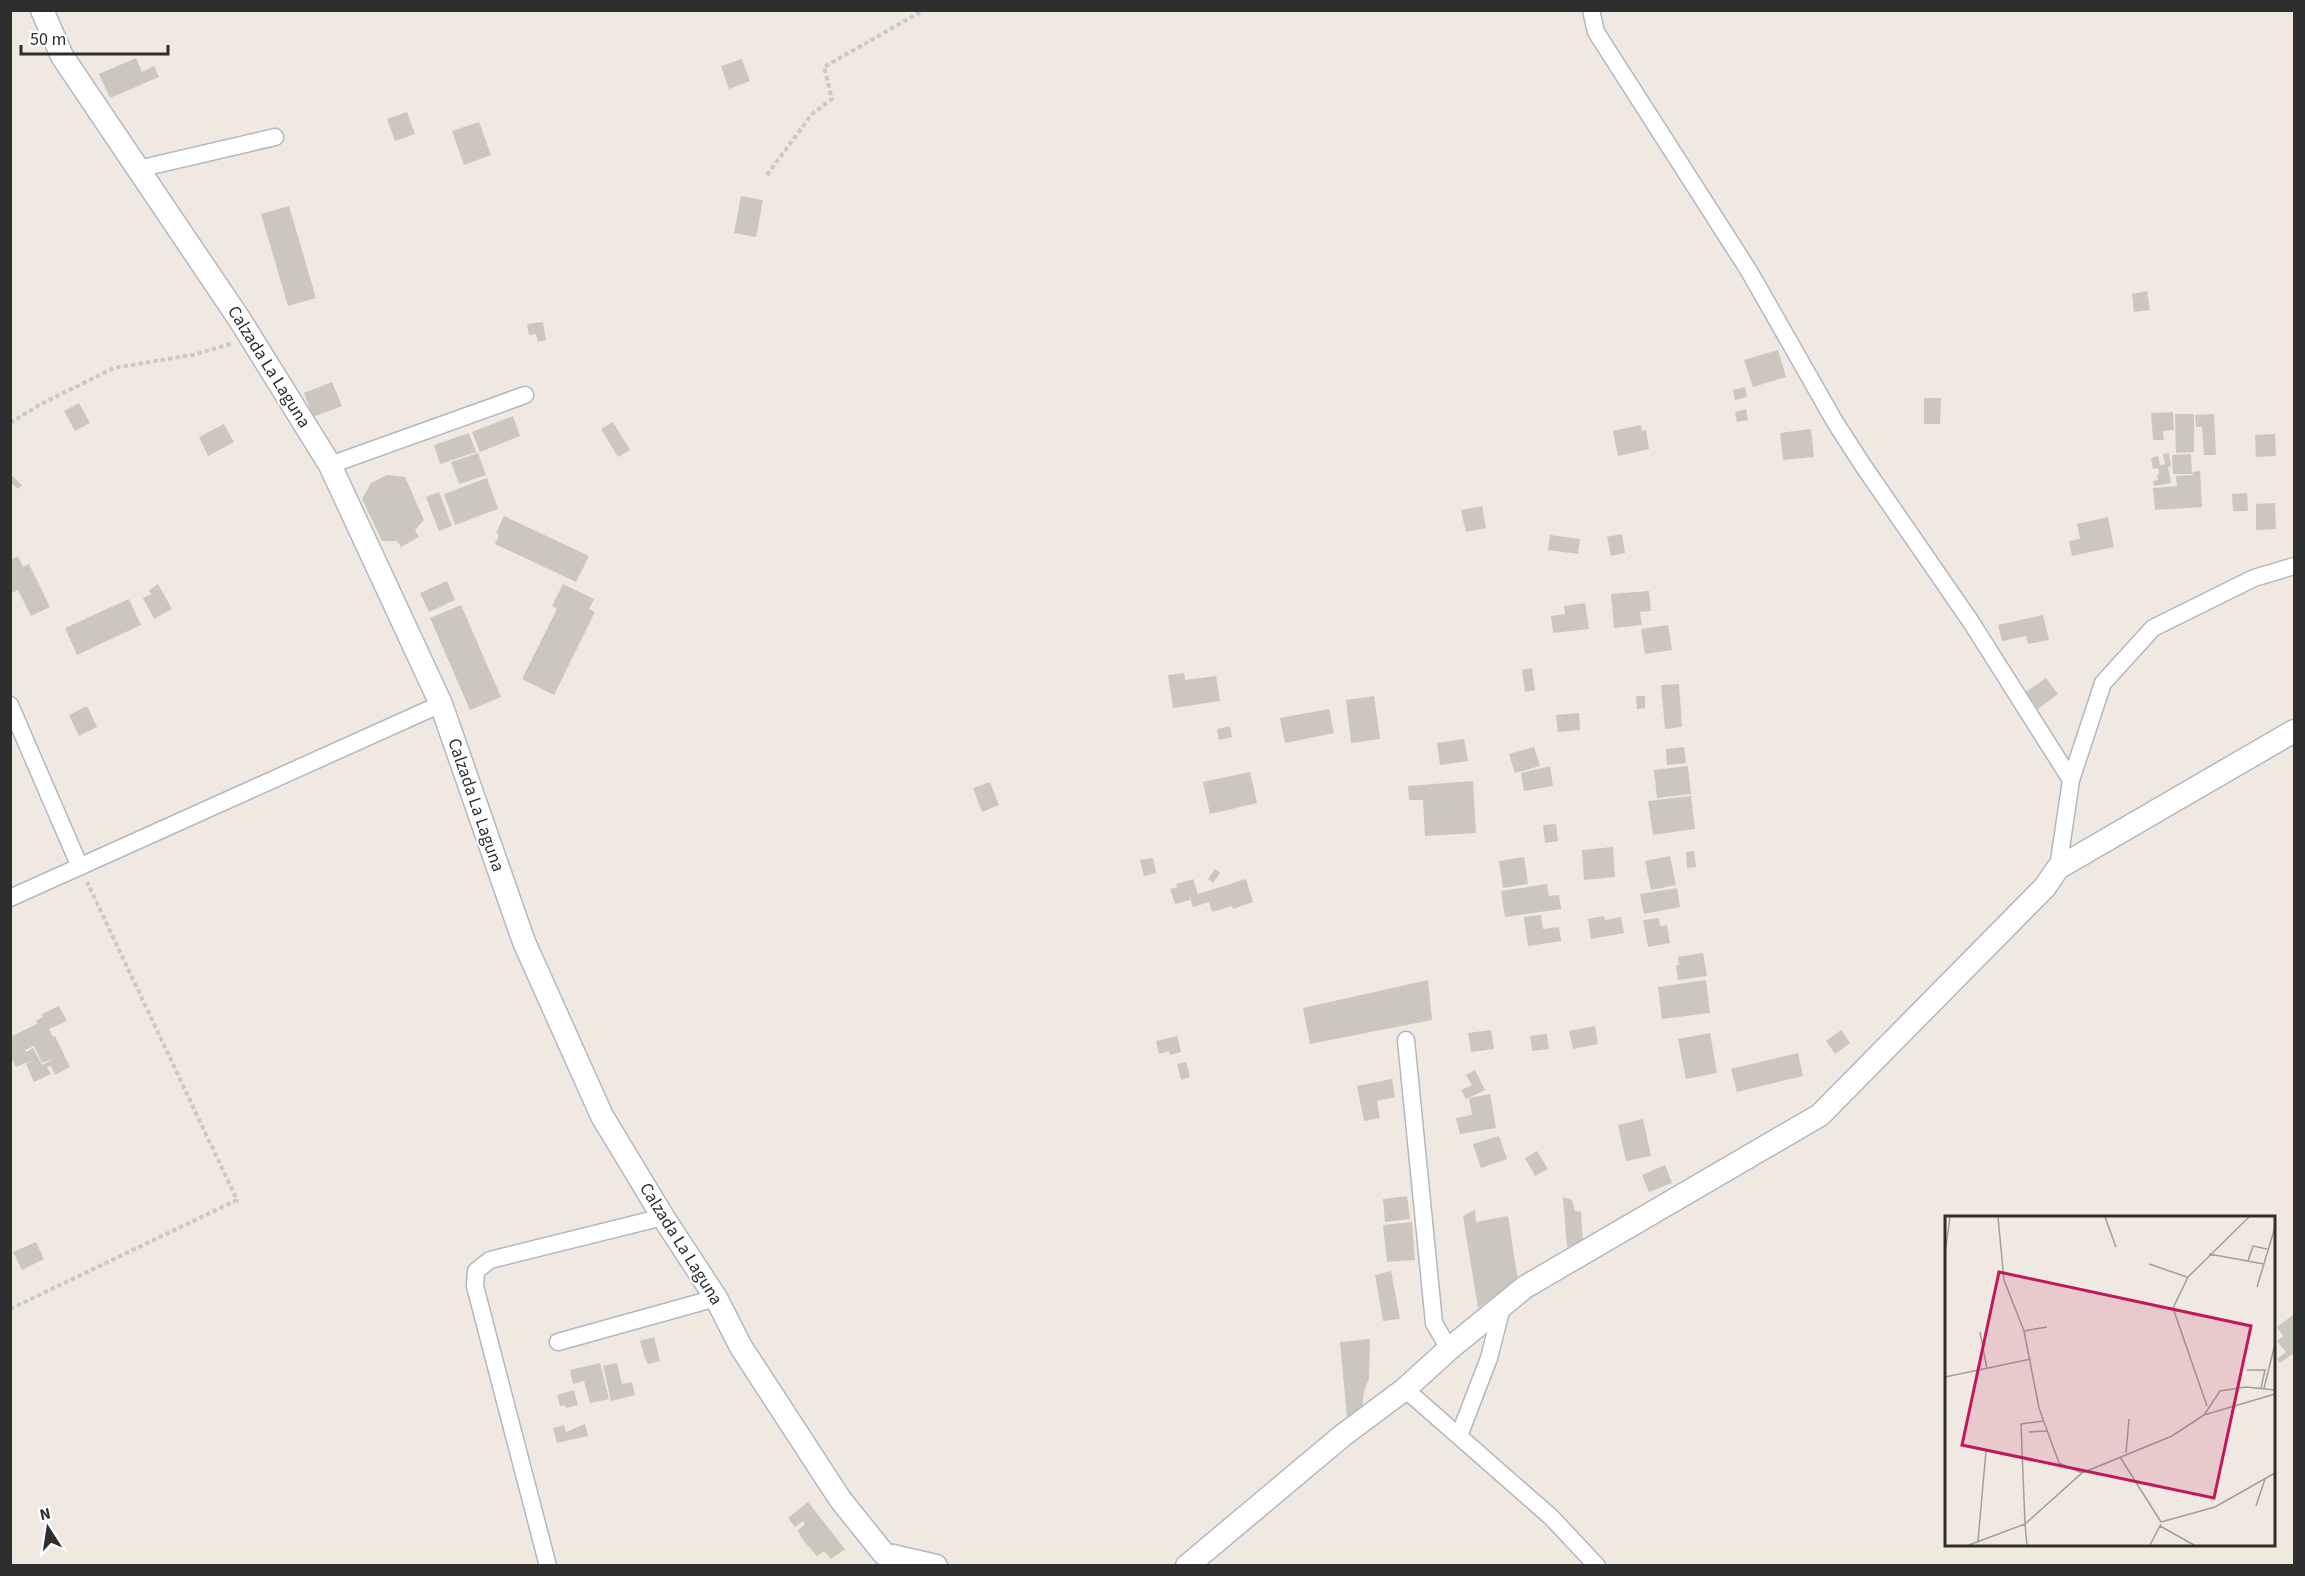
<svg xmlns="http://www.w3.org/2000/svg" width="2305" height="1576" font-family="'Source Sans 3',sans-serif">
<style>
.building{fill:#cbc7bf;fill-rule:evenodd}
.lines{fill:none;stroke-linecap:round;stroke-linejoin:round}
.street-casing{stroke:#b4b7c1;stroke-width:19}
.secondary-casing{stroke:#b4b7c1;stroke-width:25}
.path{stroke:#c9c9c9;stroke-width:4;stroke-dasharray:4.5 3;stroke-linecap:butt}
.street{stroke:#fff;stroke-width:16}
.secondary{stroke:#fff;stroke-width:22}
.labels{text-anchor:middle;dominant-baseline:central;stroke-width:4.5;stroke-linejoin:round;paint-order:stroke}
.street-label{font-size:18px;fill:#2e2e2e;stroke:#fff}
.inset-road{fill:none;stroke:#a29e99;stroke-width:1.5}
.view{fill:#c2185b;fill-opacity:0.15;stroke:#c2185b;stroke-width:3}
.inset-edge{fill:none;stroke:#2e2e2e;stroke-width:3}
</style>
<rect width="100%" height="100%" fill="#efe9e1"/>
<path class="building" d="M136,58l6,14 12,-6 5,11 -49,21 -11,-24z
M742,59l8,22 -21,8 -8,-23z
M407,112l8,22 -20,7 -8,-22z
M479,122l12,33 -27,10 -12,-34z
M741,196l22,4 -7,37 -22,-4z
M289,206l27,92 -28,8 -27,-92z
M2147,291l3,19 -16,2 -2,-18z
M543,322l3,18 -8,2 -2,-8 -7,1 -2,-11z
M1778,350l8,27 -33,10 -9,-27z
M332,382l10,24 -29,11 -9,-24z
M1745,387l2,10 -12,3 -2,-10z
M1924,398h17l-1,26h-16z
M79,403l11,20 -15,8 -11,-20z
M1746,409l2,11 -11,2 -2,-10z
M2173,412l1,18 -11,1 1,9h-11l-2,-27z
M2175,414h19v38l-18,1z
M2214,414l2,41h-12l-2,-28h-6l-1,-12z
M513,416l7,20 -40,16 -8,-20z
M613,422l17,28 -12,7 -17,-28z
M224,424l10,18 -26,14 -9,-19z
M1641,425l1,6 4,-1 3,19 -31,7 -5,-25z
M1811,429l3,28 -31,3 -3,-27z
M469,433l7,19 -36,12 -6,-19z
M2275,434l1,22 -20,1 -1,-22z
M478,453l8,22 -27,9 -8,-22z
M2169,453l2,13 -3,1 3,16 -17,3 -1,-5 5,-1 -1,-5 2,-1 -1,-6 -5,1 -2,-11 7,-2 2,9 5,-1 -2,-10z
M2191,454l1,20h-19l-1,-19z
M2200,471l2,36 -47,3 -2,-22 24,-2 -1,-10 17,-1 -1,-3z
M10,474l12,11 -4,4 -6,-5 -2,2z
M387,475l18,2 19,43 -9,10 4,7 -18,10 -4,-6h-15l-20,-42 9,-16z
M487,478l11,31 -43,16 -11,-31z
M439,492l13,34 -13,5 -13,-34z
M2247,493l1,18h-15l-1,-17z
M2275,503l1,26 -20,1v-26z
M1482,506l4,22 -20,4 -5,-22z
M504,516l85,40 -13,26 -81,-38 4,-9 -3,-2z
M2108,517l6,30 -42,9 -3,-15 11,-2 -3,-15z
M1622,534l3,19 -14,3 -4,-19z
M1550,535l30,4 -2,15 -30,-4z
M18,556l5,11 6,-3 21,43 -19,9 -13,-26 -8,4v-34z
M447,581l8,19 -26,12 -9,-19z
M158,584l14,25 -18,10 -11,-21 8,-4 -2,-4z
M563,584l31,15 -5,10 6,3 -41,83 -32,-16 35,-70 -5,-3z
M1649,591l2,20 -11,1 2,13 -28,3 -3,-34z
M129,599l12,26 -64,30 -12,-27z
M1585,603l4,26 -36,4 -2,-17 14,-2 -1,-8z
M461,605l40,92 -31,13 -40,-92z
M2043,615l6,25 -21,4 -2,-8 -24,5 -4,-16z
M1668,625l4,25 -27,4 -4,-25z
M1532,668l3,22 -10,2 -3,-22z
M1184,673l1,7 31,-4 4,25 -47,7 -5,-33z
M2046,678l12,16 -20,15 -12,-17z
M1679,684l3,43 -17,2 -4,-44z
M1374,696l6,43 -29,4 -5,-43z
M1636,696h9v12l-8,1z
M87,706l10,21 -18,9 -10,-21z
M1329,709l5,24 -49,10 -5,-25z
M1579,713l1,17 -22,2 -2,-17z
M1230,726l2,11 -13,3 -2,-11z
M1464,739l4,22 -28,4 -3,-22z
M1534,747l6,19 -25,7 -6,-19z
M1684,747l2,16 -19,2 -1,-16z
M1550,766l3,20 -29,5 -3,-18z
M1688,766l3,28 -34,4 -3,-28z
M1250,772l7,31 -47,11 -7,-32z
M1473,781l3,52 -51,3 -2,-36h-14l-1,-14z
M990,782l9,23 -17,7 -9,-24z
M1691,796l4,33 -42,6 -5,-34z
M1556,824l2,17 -13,2 -2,-18z
M1613,847l2,30 -31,3 -2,-30z
M1694,851l2,16 -9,1 -1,-16z
M1670,856l6,29 -25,5 -6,-29z
M1524,857l4,27 -25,4 -4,-27z
M1153,858l3,15 -12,3 -4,-16z
M1215,869l5,4 -7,10 -5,-4z
M1193,879l5,15 48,-15 7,23 -20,7 -1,-3 -20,6 -3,-10 -16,5 -4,-13 1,6 -15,4 -5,-15 7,-2 -1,-3z
M1547,884l2,12 10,-1 2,14 -56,8 -4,-26z
M1677,888l3,19 -36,7 -4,-20z
M1541,915l2,14 16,-2 2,14 -33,5 -4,-29z
M1604,916l1,4 16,-3 3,16 -33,6 -3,-20z
M1659,918l1,8 7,-1 3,18 -22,4 -5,-27z
M1703,953l4,23 -29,4 -2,-15h3l-1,-8z
M1428,980l4,40 -122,24 -7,-36z
M1706,980l4,33 -48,6 -4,-32z
M59,1006l8,15 -18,8 4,8 2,-1 15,31 -15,8 -4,-9 -4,1 4,7 -17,8 -8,-18 10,-5 -20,8 -6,-12v-18l27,-13 -1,-3 7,-4 -1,-3zM34,1046l8,17 14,-5 -14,7 -9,-17 -7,4 -1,-2z
M1595,1026l3,18 -25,5 -4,-18z
M1491,1030l3,19 -23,3 -3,-19z
M1841,1030l9,13 -15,11 -9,-13z
M1710,1033l7,40 -31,6 -8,-40z
M1547,1034l2,15 -17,2 -2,-15z
M1177,1036l4,16 -11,3 -1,-4 -10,3 -3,-13z
M1798,1053l5,23 -66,16 -6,-23z
M1186,1062l4,15 -9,3 -4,-16z
M1475,1070l10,20 -19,9 -5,-9 11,-5 -6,-10z
M1392,1079l3,18 -18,4 3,17 -16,3 -7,-35z
M1490,1094l6,34 -36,6 -4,-16 16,-3 -3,-17z
M1643,1119l8,37 -25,5 -8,-36z
M1499,1136l8,23 -26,9 -8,-24z
M1537,1151l11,18 -13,7 -10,-18z
M1665,1165l7,18 -23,9 -7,-17z
M1407,1196l3,23 -25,3 -2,-23z
M1563,1197l9,3 3,11 6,1 2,30 -16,5z
M1475,1210l1,12 32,-6 10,65 -40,27 -15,-92z
M1412,1222l3,38 -28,2 -4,-37z
M36,1242l8,17 -22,11 -9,-18z
M1391,1271l9,48 -17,2 -8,-46z
M2293,1315l1,3v35l-14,10 -3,-4 9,-7 -9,-11 6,-5 -6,-9z
M654,1337l6,24 -12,3 -3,-6 -5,-17z
M1370,1339l-1,39 -5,14 -2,16 -15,9 -7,-75z
M600,1363l9,36 -19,4 -6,-22 -11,3 -3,-14z
M617,1363l5,21 10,-2 3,13 -24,6 -8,-35z
M574,1390l4,15 -12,3 -1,-3 -5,1 -3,-11z
M585,1424l3,12 -31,7 -4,-15 11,-3 2,7z
M808,1502l37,47 -14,10 -7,-8 -7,5 -15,-17 -4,-9 7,-6 -2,-3 -8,6 -7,-9z"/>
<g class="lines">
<defs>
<path id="street" d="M1591,10l5,22 153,239 86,151 27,42 109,158 100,158
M138,169l137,-32
M330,465l195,-70
M10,705l70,162
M2058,868l13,-88 32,-97 50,-55 101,-50 40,-12
M10,898l431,-194
M1406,1040l28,283 15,26
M558,1342l158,-44
M1405,1389l146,128 46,49
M1459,1436l30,-78 13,-51
M548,1566l-73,-280 1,-15 14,-11 173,-43"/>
<path id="secondary" d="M42,10l20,46 178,264 90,145 111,239 83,238 78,174 61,101 53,81 25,49 99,152 44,55 52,12
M1187,1566l155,-130 63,-47 44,-40 76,-62 295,-172 225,-228 13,-19 236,-137"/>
</defs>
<use href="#street" class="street-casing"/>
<use href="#secondary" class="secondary-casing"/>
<path class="path" d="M767,175l45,-61 20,-15 -8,-32 100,-57
M10,423l29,-18 75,-37 83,-14 36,-11
M10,1309l227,-109 -150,-318"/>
<use href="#street" class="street"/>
<use href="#secondary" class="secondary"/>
</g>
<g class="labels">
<g class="street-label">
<text transform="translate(269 367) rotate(58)">Calzada La Laguna</text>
<text transform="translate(476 805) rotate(71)">Calzada La Laguna</text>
<text transform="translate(681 1244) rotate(58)">Calzada La Laguna</text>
</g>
</g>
<g transform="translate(1945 1216)">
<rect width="330" height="330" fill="#efe9e1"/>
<path class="inset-road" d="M53,1l6,63 20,51 15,77 20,55 23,10M160,1l11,30M0,38l5,-37M264,38l55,10M303,45l5,-15 14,3M204,48l38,13M312,71l18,-60M79,115l23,-4M35,116l7,37M302,154h18l-4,18M0,161l86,-18M319,172l11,-44M262,190l-34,-98 15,-31 61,-60M259,199l16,-24 26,-4 29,3M84,216l18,-1M181,237l3,-34M175,241l41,65M311,290l9,-27M216,306l54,-15 60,-34M215,310l34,19M33,325l8,-90M24,329l56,-21 -4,-100 22,-3M82,329l-2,-21 57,-51 90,-37 32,-21 71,-21M205,329l11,-21"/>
<path class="view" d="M54,56l252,54 -37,172 -252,-53z"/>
<rect width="330" height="330" class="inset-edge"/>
</g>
<rect width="2305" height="1576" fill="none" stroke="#2e2e2e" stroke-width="24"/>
<g transform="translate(48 1528) rotate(348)" stroke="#ffffff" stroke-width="4.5" paint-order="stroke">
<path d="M0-4.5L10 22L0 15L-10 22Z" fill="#2e2e2e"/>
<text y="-9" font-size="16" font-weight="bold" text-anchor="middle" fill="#2e2e2e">N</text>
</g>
<path d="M21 45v9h147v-9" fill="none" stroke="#2e2e2e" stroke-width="3"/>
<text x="30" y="45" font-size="18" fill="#2e2e2e" stroke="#ffffff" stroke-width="4.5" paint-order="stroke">50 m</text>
</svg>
